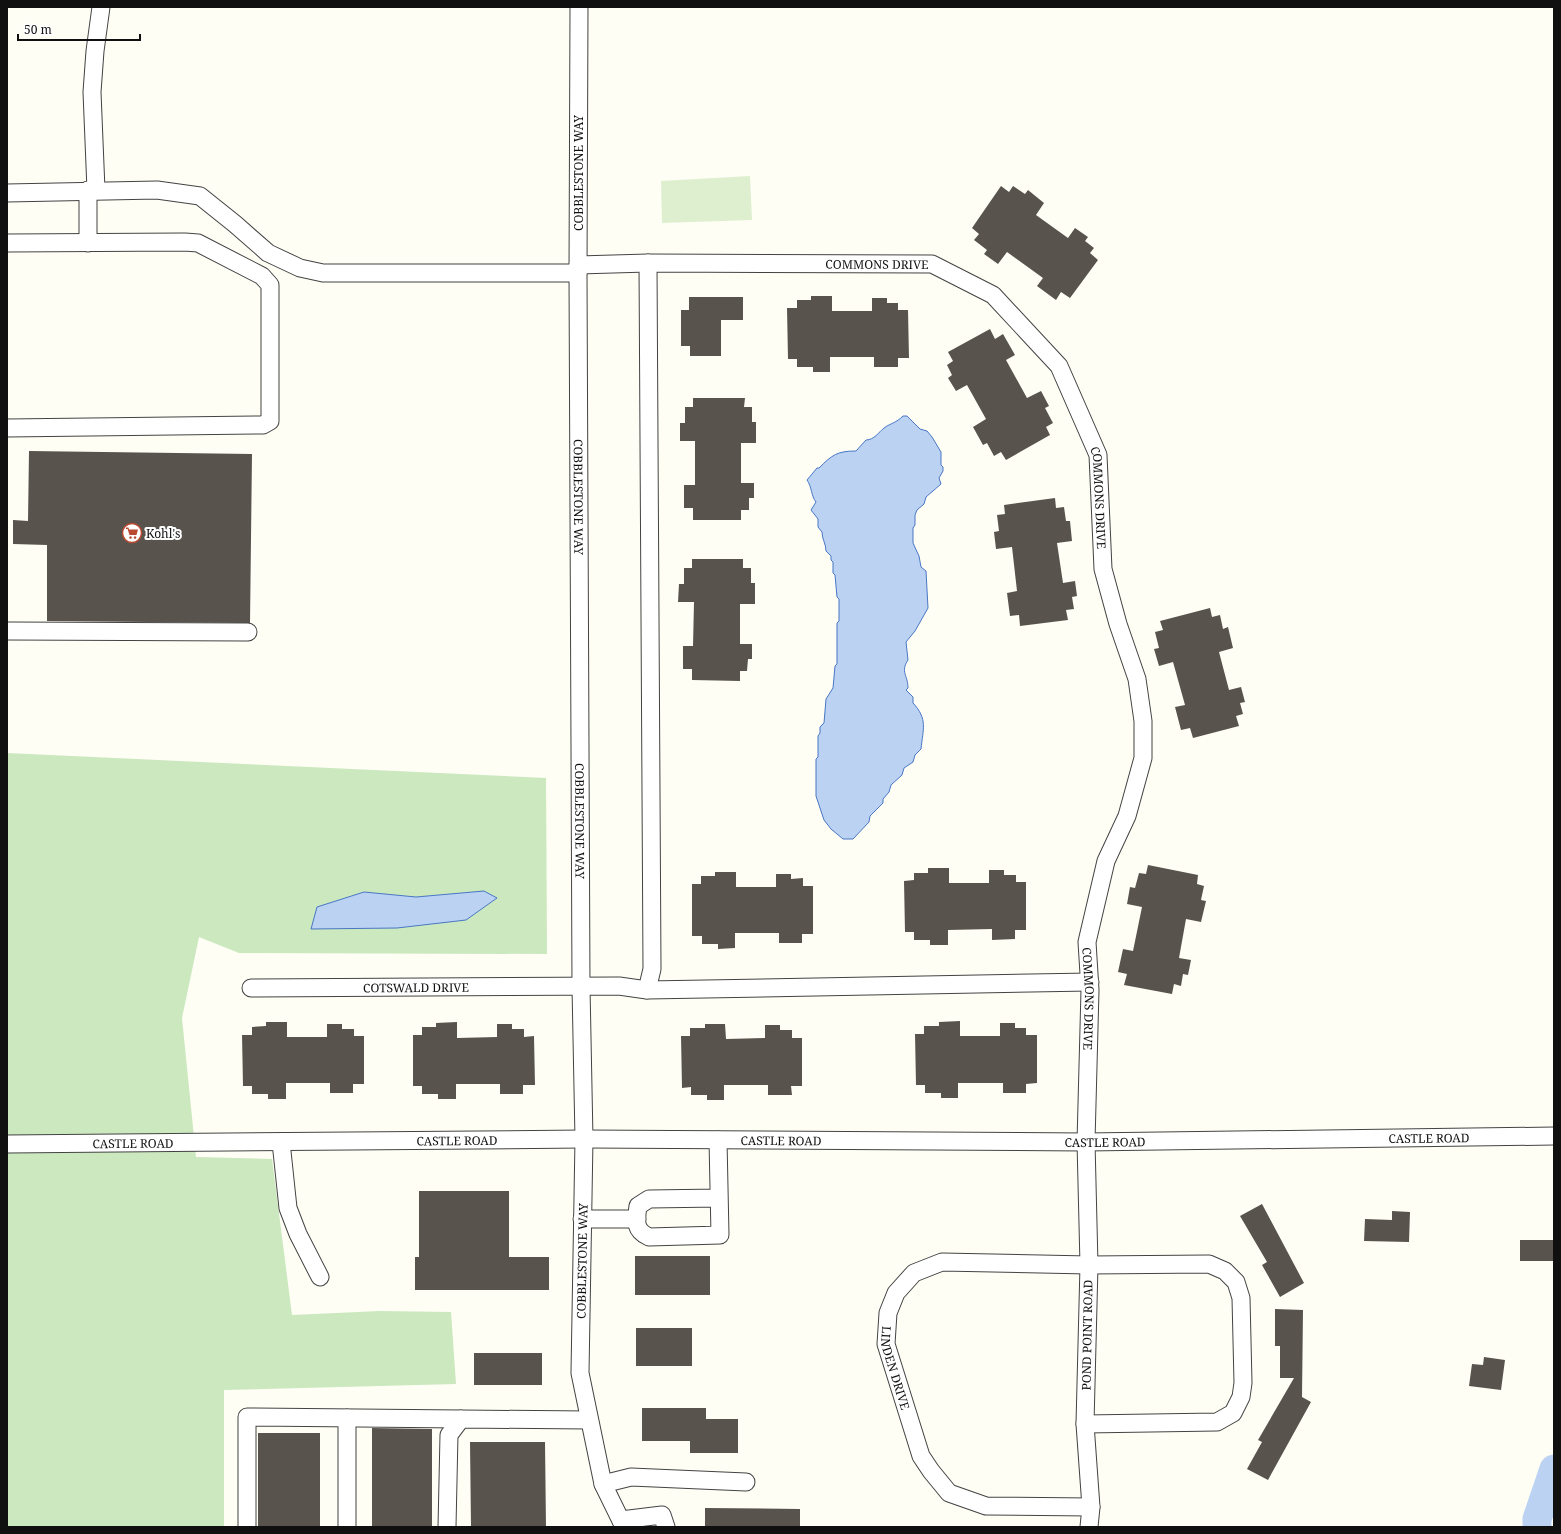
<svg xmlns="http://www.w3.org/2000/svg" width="1561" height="1534" font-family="'Noto Serif',serif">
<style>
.green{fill:#cbe8bf}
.pitch{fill:#deefd0}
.water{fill:#bcd2f3;stroke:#4877c5}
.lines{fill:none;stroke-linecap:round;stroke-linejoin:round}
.river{stroke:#bcd2f3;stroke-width:29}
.building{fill:#58544d}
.minor-casing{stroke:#434343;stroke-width:19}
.minor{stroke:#fff;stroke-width:17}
.labels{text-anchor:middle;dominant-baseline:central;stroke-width:4;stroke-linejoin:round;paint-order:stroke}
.street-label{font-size:12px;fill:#101010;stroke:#fff}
.poi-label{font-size:12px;fill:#101010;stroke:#fff;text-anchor:start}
</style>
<rect width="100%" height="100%" fill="#fefef4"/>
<path class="green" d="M7,753l539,25 1,176 -308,-1 -40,-16 -17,81 14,139 76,2 20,156 88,-4 71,1 5,72 -232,6v137h-217z"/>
<path class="pitch" d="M750,176l2,44 -90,3 -1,-42z"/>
<path class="water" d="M903,416h4l13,13 7,2 5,6 9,15v13l2,2v4l-4,7 2,6 -15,13 -2,7 -7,6 -2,5v10l-2,3v15l6,13 2,11 5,4 2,37 -13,23 -9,11 2,18c-8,12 0,15 0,28l-2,2 7,7v6c15,16 10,26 8,46l-6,6 -2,7 -9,6 -2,7 -11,10 -2,7 -6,7v4l-13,13 -1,6 -16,17h-10l-12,-10 -7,-9 -8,-24v-37l2,-2v-21l2,-3v-6l4,-4 2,-24 7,-11 2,-22 2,-2v-41l2,-2v-22l-2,-2 -2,-22 -2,-2v-11l-2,-2v-4l-5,-5c0,-7 -4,-12 -4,-19l-4,-5v-8l-7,-9 5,-8c-5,-6 -4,-15 -9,-22l10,-12h2c13,-13 18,-17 37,-17l10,-11c8,0 13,-8 18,-12 7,-5 12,-5 19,-12z
M484,891l13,7 -31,22 -69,8 -86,1 6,-22 47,-15 52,5z"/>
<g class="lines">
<path class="river" d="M1537,1527v-8l17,-50"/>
</g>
<path class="building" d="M1001,186l8,6 4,-6 12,8 3,-4 16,13 -8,12 32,23 7,-10 13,9 -3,4 9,7 -4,5 8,7 -28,38 -9,-6 -5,8 -19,-14 6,-8 -36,-26 -9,12 -14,-10 3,-4 -13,-10 5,-6 -7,-6z
M811,296h21v15h40v-13h15v5h11v7h10l1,48h-11v9h-24v-10h-44v15h-17v-5h-16v-8h-9l-1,-51h10v-8h14z
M689,297h54v23h-22v36h-31v-10h-9v-36h8z
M990,329l5,10 8,-5 12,21 -9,5 21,38 14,-7 8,15 -4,2 8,15 -7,4 4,8 -44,25 -5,-8 -7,4 -7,-13 -4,2 -10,-18 13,-8 -19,-34 -11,6 -8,-13 4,-3 -5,-10 6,-4 -5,-9z
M693,398h52l-1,9h8v15h4v21h-15v40h13v15h-5v12h-8v10h-48v-12h-9v-23h11v-44h-15v-18h5v-16h8z
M29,451l223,3 -2,169 -203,-2v-76l-34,-1v-24l15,1z
M1055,498l1,10 8,-1 2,14h4l2,20 -15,2 6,40 12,-2 2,15 -5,1 2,12 -8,1 2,10 -48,6 -1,-11 -9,1 -3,-23 10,-2 -5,-44 -16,2 -2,-17 5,-1 -2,-16 8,-1 -1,-9z
M692,559h51v9h8v15h4v21h-15v40h12v15h-4l-1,12h-7v10l-48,-1v-11h-9v-23h10l1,-44h-16l1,-18h5v-16h8z
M1210,608l2,9 8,-2 3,14 5,-2 5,21 -14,4 10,38 12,-3 4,15 -5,1 3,11 -7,2 3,10 -46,12 -3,-10 -9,2 -6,-23 10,-2 -12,-43 -14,4 -5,-17 5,-1 -4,-16 8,-2 -3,-9z
M1148,865l50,10 -1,9 7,2 -3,14 5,1 -5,21 -15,-3 -7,39 12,2 -3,15 -5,-1 -2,12 -7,-2 -2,10 -48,-9 3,-11 -9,-2 5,-23 10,2 9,-44 -15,-3 3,-17 5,1 4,-15 7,1z
M928,868h21v15h40v-13h15v5h12v7h10v48h-11v9l-23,1v-11l-44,1v15h-18v-5h-16v-8h-9l-1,-51 10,-1v-7h14z
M715,872h21v15h40v-13h15v5l12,-1v8h10v48h-11v9h-23v-10h-44v15l-17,1v-5h-16v-8h-10v-52h9v-8h14z
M960,1021v15h40v-13h15v5h11v7h11v48l-11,1v9h-23v-10h-45v15h-17v-5h-16v-8h-9l-1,-51h9v-8h15v-4z
M266,1022h21v15h40v-13h15v5h12v7h10v48h-11v9h-23v-10h-44v16h-18v-5h-16v-8h-9l-1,-51h10v-8l14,-1z
M457,1022v16l40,-1v-13h15v5h12v8l10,-1 1,49h-12v9h-23v-10h-44v15h-18v-5h-16v-8h-9v-51h9v-8h14v-4z
M705,1024h20l1,15 39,-1v-13h15v5h12v8h10v48h-11l1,9h-24v-10h-44v15h-17v-5h-16v-8l-9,1 -1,-52h9v-8h15z
M419,1191h90v66h40v33h-134v-33h4z
M1262,1204l42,79 -24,14 -18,-32 5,-3 -27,-46z
M1392,1211l18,1 -1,30 -45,-1 1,-22 27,1z
M1520,1240h34v21h-34z
M635,1256h75v39h-75z
M1275,1309l28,1 -1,87 9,5 -43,78 -21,-11 15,-27 -4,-2 36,-62h-14v-32h-5z
M636,1328h56v38h-56z
M474,1353h68v32h-68z
M1484,1357l21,3 -4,30 -32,-4 3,-22 11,1z
M642,1408h64v11h32v34h-48v-12h-48z
M372,1428l60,1v98h-60z
M258,1433h62v94h-62z
M470,1442h75l1,85h-75z
M705,1508l95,1v18h-95z"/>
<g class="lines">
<defs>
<g id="minor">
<path id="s1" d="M579,7l-1,266 3,714 3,152 -4,234 23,111 21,43"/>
<path d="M96,190l-4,-98 3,-41 6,-44"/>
<path d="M7,193l150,-3 43,6 35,28 33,29 32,15 23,5h255"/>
<path d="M7,243l178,-1 13,1 64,33 8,9v136l-7,4 -256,3"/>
<path d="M88,243v-53"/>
<path id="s2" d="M578,265l70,-2 284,1 61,31 66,71 39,89 5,114 15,55 19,55 6,42v37l-16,58 -21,45 -19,81 3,48 -4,152 3,123 -4,159 6,83 -2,20"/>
<path d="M7,631l241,1"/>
<path id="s3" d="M251,988l368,-2 28,4 5,-21 -4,-706"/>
<path d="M647,990l443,-8"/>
<path d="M718,1140l2,95 -71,2c-15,-7 -13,-16 -11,-31l11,-7 70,-1"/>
<path d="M281,1142l7,66 10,26 22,43"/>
<path id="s4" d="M7,1144l577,-5 502,3 468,-6"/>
<path d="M582,1219h55"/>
<path d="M347,1418v109"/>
<path id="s5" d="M1085,1424l132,-2 16,-9 8,-16 2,-14 -2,-85 -5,-16 -11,-11 -16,-7 -120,1 -147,-3 -28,11 -18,20 -8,20 -2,31 35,112 10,15 18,22 37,13 105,1"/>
<path d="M603,1484l28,-7 115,5"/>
<path d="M621,1520l41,-5 4,12"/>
<path d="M247,1527v-110l214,2"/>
<path d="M447,1527l2,-92 12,-16 128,1"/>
</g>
</defs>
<use href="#minor" class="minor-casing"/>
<use href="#minor" class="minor"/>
</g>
<defs>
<symbol id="supermarket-ring" viewBox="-11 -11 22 22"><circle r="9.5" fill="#fff" stroke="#b94930" stroke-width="1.5"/><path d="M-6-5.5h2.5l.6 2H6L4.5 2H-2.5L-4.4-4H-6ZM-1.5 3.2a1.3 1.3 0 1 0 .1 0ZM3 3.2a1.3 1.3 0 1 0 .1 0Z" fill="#b94930"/></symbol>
</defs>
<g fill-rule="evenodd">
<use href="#supermarket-ring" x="121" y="522" width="22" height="22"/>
</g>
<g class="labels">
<g class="street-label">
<text transform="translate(578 173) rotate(-90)">COBBLESTONE WAY</text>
<text stroke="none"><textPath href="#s2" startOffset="299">COMMONS DRIVE</textPath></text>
<text stroke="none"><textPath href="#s1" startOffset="490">COBBLESTONE WAY</textPath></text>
<text stroke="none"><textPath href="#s2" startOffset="659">COMMONS DRIVE</textPath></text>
<text stroke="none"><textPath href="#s1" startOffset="814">COBBLESTONE WAY</textPath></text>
<text stroke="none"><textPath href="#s3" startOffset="165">COTSWALD DRIVE</textPath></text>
<text stroke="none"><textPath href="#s2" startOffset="1175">COMMONS DRIVE</textPath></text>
<text stroke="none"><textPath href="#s4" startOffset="1422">CASTLE ROAD</textPath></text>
<text stroke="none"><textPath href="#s4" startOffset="450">CASTLE ROAD</textPath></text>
<text stroke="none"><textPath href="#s4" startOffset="774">CASTLE ROAD</textPath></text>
<text stroke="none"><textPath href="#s4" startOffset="1098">CASTLE ROAD</textPath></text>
<text stroke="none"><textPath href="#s4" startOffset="126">CASTLE ROAD</textPath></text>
<text transform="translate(582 1261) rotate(-89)">COBBLESTONE WAY</text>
<text transform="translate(1087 1335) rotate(-89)">POND POINT ROAD</text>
<text stroke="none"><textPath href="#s5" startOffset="719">LINDEN DRIVE</textPath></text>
</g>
<g class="poi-label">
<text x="146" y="533">Kohl's</text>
</g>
</g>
<rect width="1561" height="1534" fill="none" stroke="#101010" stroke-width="16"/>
<path d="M18 34v6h122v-6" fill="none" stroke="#101010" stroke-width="2"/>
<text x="24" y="34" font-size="12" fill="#101010" stroke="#ffffff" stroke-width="3" paint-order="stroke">50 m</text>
</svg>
